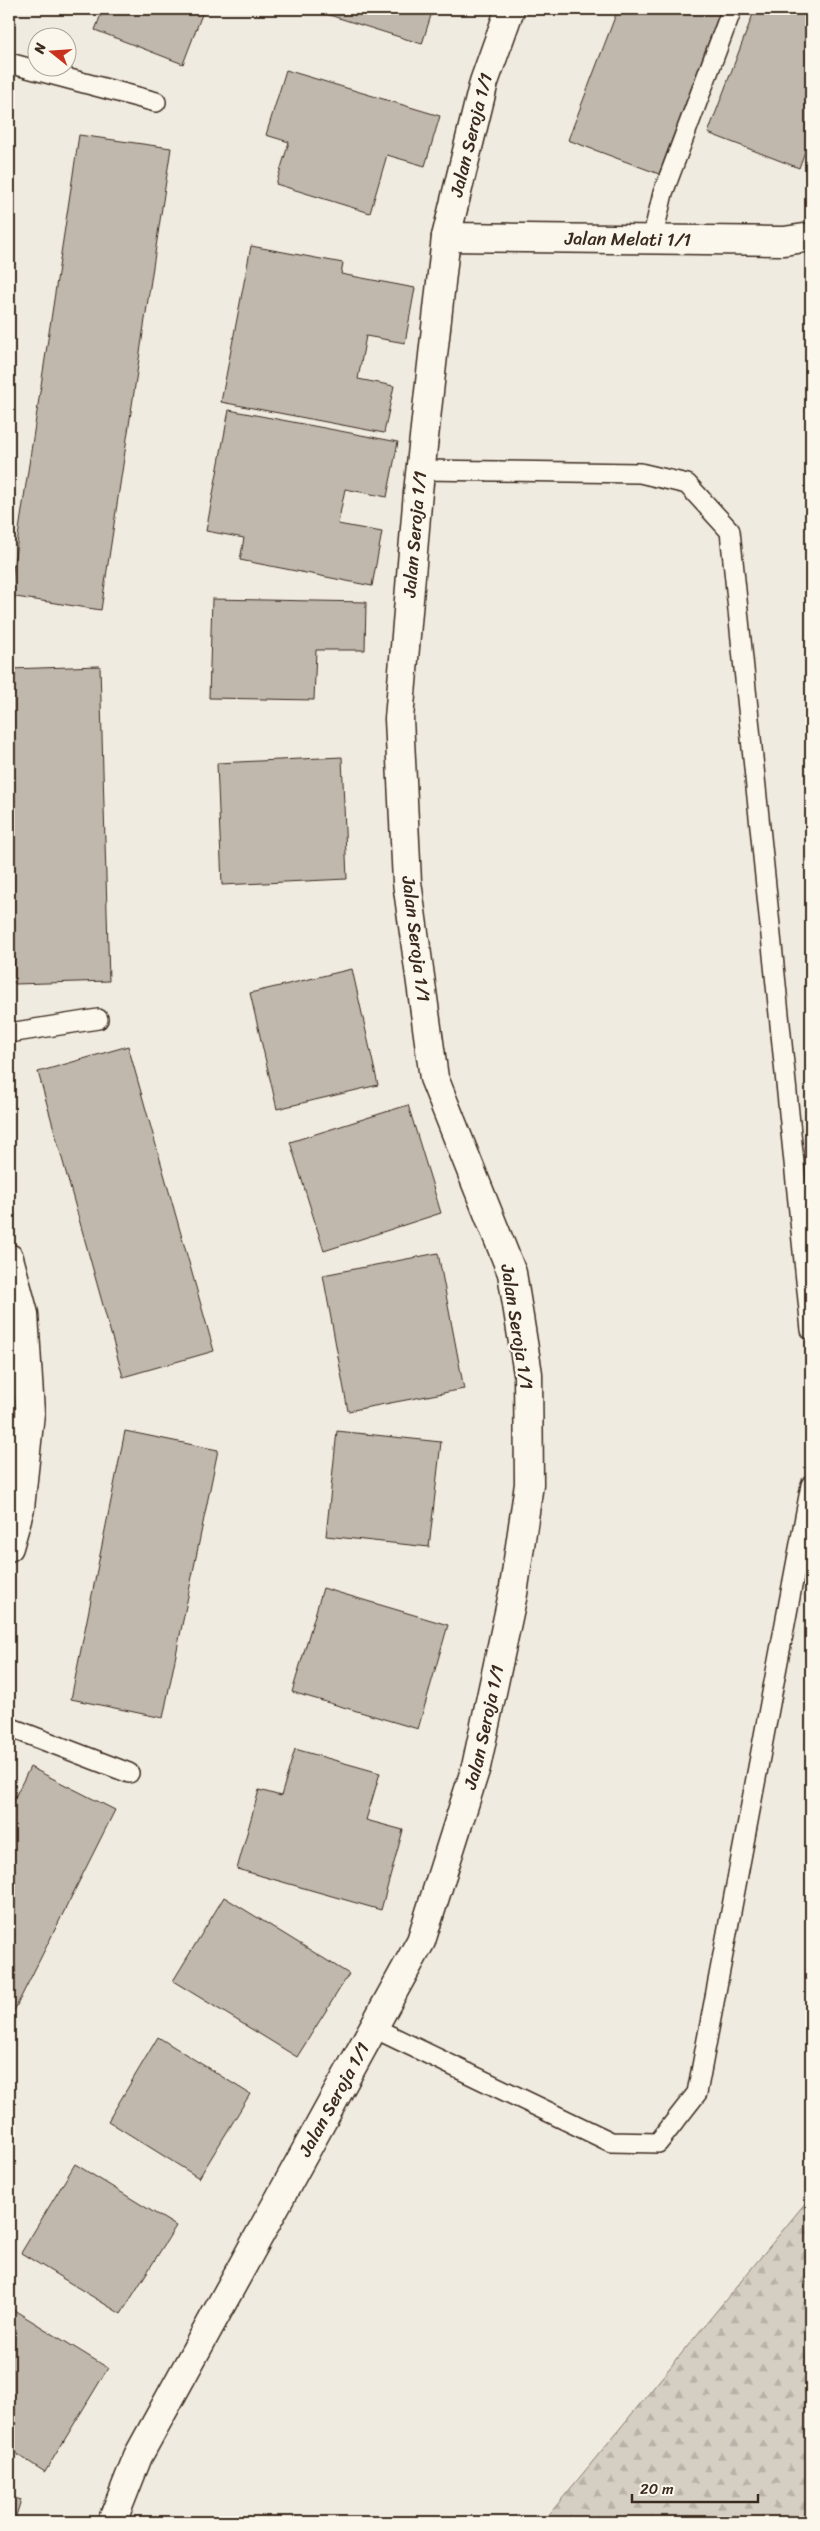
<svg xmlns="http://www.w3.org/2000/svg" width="820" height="2531" font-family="Sriracha,sans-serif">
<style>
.forest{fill:url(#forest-firs);stroke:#887c70}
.building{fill:#c0b8ad;stroke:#3b2a1e}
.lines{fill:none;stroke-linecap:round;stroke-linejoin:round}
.service-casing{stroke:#3b2a1e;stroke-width:22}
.minor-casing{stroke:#3b2a1e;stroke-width:31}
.service{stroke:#fbf7ec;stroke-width:19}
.minor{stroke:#fbf7ec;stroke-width:28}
.labels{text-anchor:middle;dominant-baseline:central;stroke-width:4.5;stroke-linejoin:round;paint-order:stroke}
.street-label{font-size:18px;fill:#3b2a1e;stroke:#fbf7ec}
</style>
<defs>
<pattern id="forest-firs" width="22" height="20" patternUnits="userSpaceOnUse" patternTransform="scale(1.25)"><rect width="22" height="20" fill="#d5cec3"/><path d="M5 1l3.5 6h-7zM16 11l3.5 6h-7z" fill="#b8b1a7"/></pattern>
</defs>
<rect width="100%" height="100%" fill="#f0ebe0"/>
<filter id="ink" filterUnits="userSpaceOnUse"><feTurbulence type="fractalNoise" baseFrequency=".02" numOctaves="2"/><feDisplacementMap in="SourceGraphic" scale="10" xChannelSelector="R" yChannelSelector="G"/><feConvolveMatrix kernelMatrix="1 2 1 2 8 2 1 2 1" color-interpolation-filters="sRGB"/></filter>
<g filter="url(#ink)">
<path class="forest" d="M811,2196v326h-268z"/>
<path class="building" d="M103,9h101l-21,55 -88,-34z
M310,9h123l-11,35z
M618,9h103l-62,165 -91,-34z
M755,9h56v126l-12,33 -91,-35z
M286,70l154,46 -15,50 -38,-11 -17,58 -94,-29 13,-42 -23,-7z
M79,135l92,13 -70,462 -92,-14z
M251,246l92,17 -2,11 74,14 -10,55 -39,-7 -8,43 36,7 -10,47 -163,-31z
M229,410l169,32 -11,55 -42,-8 -7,35 44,8 -10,54 -132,-26 4,-22 -38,-7z
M212,599l154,3 -1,48h-49l-2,50 -105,-2z
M100,666l9,315 -94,3 -6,-209v-106z
M342,757l5,122 -125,6 -5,-122z
M352,969l26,116 -101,24 -27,-116z
M128,1046l86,305 -91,26 -85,-305z
M408,1105l33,108 -117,38 -34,-109z
M438,1253l26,136 -116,22 -25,-136z
M125,1431l93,19 -55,268 -92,-19z
M337,1431l104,11 -12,105 -103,-11z
M323,1588l125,37 -30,104 -126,-37z
M295,1749l85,24 -14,47 37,10 -22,80 -144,-41 22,-79 22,6z
M30,1767l85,43 -106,211v-212z
M224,1897l125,77 -52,83 -124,-76z
M158,2037l92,57 -51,84 -91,-57z
M75,2164l101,62 -55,88 -100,-61z
M9,2307l99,61 -63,104 -36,-23z
M9,2496l12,4 -7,22h-5z"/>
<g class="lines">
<defs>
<path id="service" d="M9,63l147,39
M652,240l11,-47 69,-184
M421,470l219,3 47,11 43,47 81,799
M9,1033l89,-14
M9,1727l120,46
M374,2028l237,114 47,1 39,-50 114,-608"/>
<g id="minor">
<path id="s1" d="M446,237l338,4 27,-4"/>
<path d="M9,1258l15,56 6,99 -10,95 -11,39"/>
<path id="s2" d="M112,2522l26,-66 283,-515 55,-174 37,-173 16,-110 -1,-110 -16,-101 -78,-195 -27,-196 -8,-163 19,-227 28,-255 38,-155 26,-73"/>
</g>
</defs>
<use href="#service" class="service-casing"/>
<use href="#minor" class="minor-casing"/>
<use href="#service" class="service"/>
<use href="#minor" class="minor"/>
</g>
</g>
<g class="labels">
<g class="street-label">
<text stroke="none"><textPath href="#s2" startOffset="2502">Jalan Seroja 1/1</textPath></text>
<text stroke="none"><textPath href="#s1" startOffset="182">Jalan Melati 1/1</textPath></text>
<text stroke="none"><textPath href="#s2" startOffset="2098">Jalan Seroja 1/1</textPath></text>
<text transform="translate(416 939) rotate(83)">Jalan Seroja 1/1</text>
<text transform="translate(517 1327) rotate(81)">Jalan Seroja 1/1</text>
<text stroke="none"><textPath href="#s2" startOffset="882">Jalan Seroja 1/1</textPath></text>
<text stroke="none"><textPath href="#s2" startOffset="478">Jalan Seroja 1/1</textPath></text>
</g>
</g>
<rect width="820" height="2531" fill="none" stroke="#fbf7ec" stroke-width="30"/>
<rect x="15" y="15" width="790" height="2501" fill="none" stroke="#3b2a1e" stroke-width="2" filter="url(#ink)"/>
<g transform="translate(52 52) rotate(287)"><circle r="24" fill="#fbf7ec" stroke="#aea59a"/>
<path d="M0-4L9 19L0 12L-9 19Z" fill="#c8321e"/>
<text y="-8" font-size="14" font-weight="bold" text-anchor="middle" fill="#3b2a1e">N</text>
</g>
<path d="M632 2494v8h126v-8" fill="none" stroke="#3b2a1e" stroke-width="2.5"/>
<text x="640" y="2494" font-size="15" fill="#3b2a1e" stroke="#fbf7ec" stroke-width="4" paint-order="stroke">20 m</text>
</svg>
